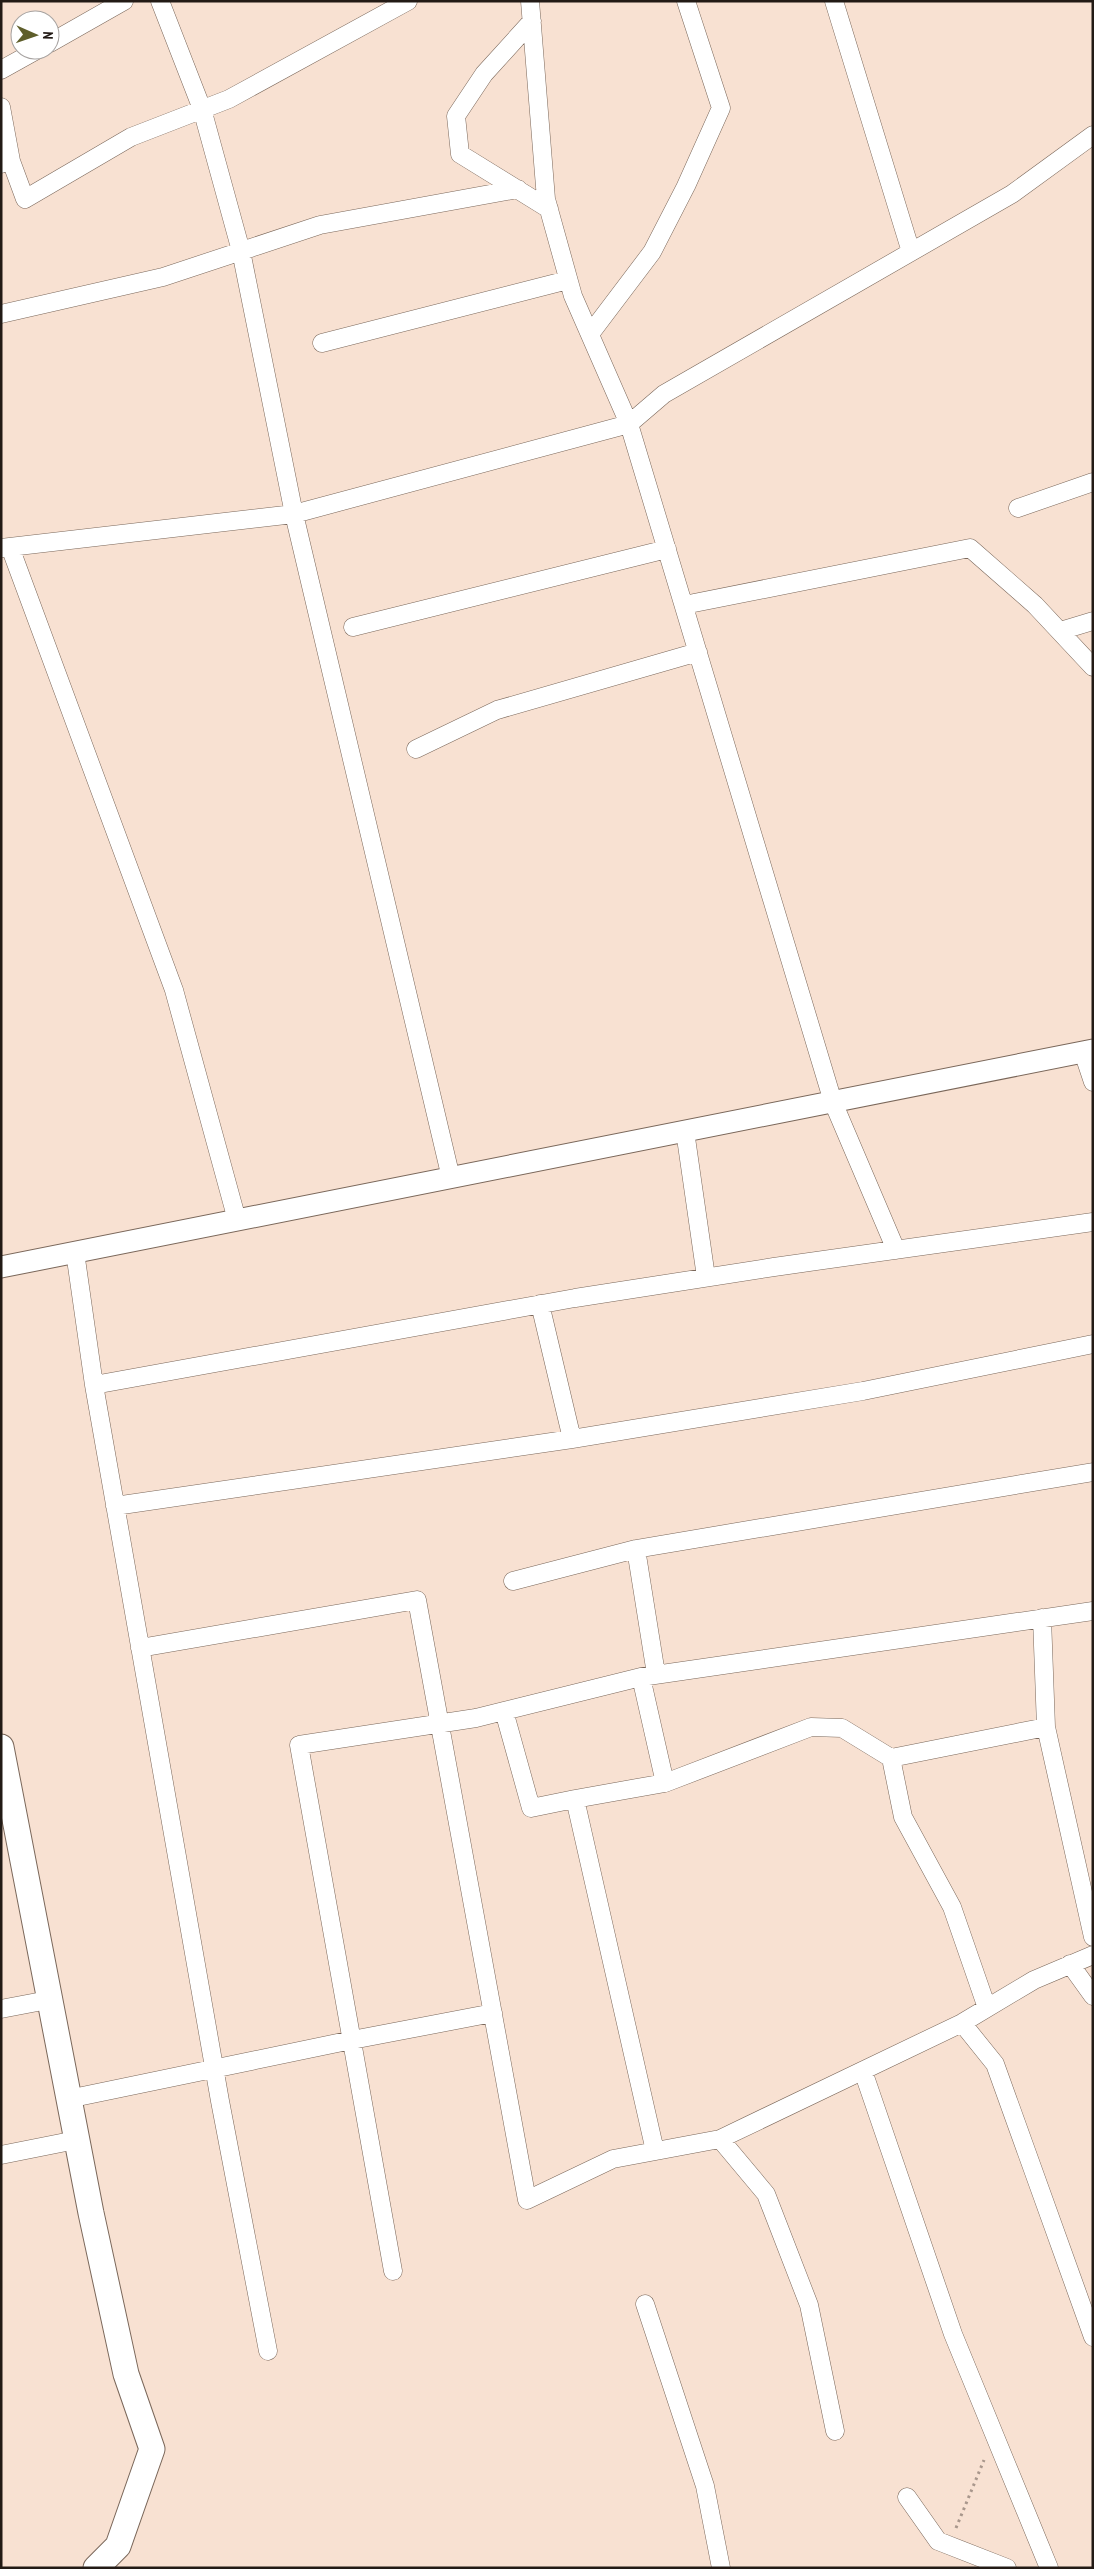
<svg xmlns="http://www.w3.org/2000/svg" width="1094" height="2569" font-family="'PT Sans Narrow',sans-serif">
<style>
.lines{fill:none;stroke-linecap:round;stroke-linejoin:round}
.minor-casing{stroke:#7a675a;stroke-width:19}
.tertiary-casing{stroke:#7a675a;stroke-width:23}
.secondary-casing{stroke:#7a675a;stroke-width:27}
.path{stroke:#a9978c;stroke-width:3;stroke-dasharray:2.5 4;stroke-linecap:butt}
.minor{stroke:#fff;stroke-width:18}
.tertiary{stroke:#fff;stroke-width:21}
.secondary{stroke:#fff;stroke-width:25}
</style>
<rect width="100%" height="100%" fill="#f8e1d2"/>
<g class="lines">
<defs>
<path id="minor" d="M160,1l42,108 39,142 53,263 335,-90 204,678 63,148
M530,1l16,198 27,97 56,128 35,-30 348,-200 81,-59
M834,1l77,251
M532,21l-48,53 -28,42 4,38 89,55
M50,43l74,-42
M1,70l36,-20
M1,107l10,54
M1,164l10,-3 14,38 106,-62 98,-38 179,-98
M1,314l162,-37 157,-52 198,-36
M590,334l62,-82 34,-66 35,-78 -35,-107
M322,343l246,-63
M1018,508l75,-26
M10,547l164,443 63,230
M1,548l293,-34 157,664
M684,605l286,-57 65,57 58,62
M353,627l314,-78
M1060,631l33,-10
M416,749l81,-39 201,-58
M1083,1052l10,30
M685,1131l21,146
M75,1252l19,133 481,-87 199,-31 319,-45
M540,1304l32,135
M94,1385l126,716 48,250
M115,1506l457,-67 291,-48 230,-47
M636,1549l457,-77
M513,1581l123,-32 20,125
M1042,1618l4,109
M140,1648l277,-48 110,600 86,-41 107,-20 242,-116 72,-43 59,-25
M504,1711l27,97 44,-9 80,352
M891,1758l12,59 49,90 35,101
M665,1783l146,-56 31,1 49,30 155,-31 47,210
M575,1799l90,-16 -24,-106
M1070,1964l23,32
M1,2009l47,-9
M962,2023l33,41 98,273
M863,2071l90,263 96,234
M68,2099l284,-59 141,-27
M720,2139l46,55 43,111 26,126
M1,2155l75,-15
M393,2271l-94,-526 177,-27 165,-41 452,-66
M645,2304l60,182 16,82
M907,2497l31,44 69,27"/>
<path id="tertiary" d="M1,1267l1092,-217"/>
<path id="secondary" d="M1,1747l90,466 35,161 26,75 -34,97 -22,22"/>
</defs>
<use href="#minor" class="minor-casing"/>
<use href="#tertiary" class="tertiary-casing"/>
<use href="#secondary" class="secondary-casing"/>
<path class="path" d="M956,2528l28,-68"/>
<use href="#minor" class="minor"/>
<use href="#tertiary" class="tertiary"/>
<use href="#secondary" class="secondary"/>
</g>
<rect width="1094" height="2569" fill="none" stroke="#221a15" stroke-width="5"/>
<g transform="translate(35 35) rotate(92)"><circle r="24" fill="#ffffff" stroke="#a7a3a1"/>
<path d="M0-4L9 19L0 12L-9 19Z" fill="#5e5e2b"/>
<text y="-8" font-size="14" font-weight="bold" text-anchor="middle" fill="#221a15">N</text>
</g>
</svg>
